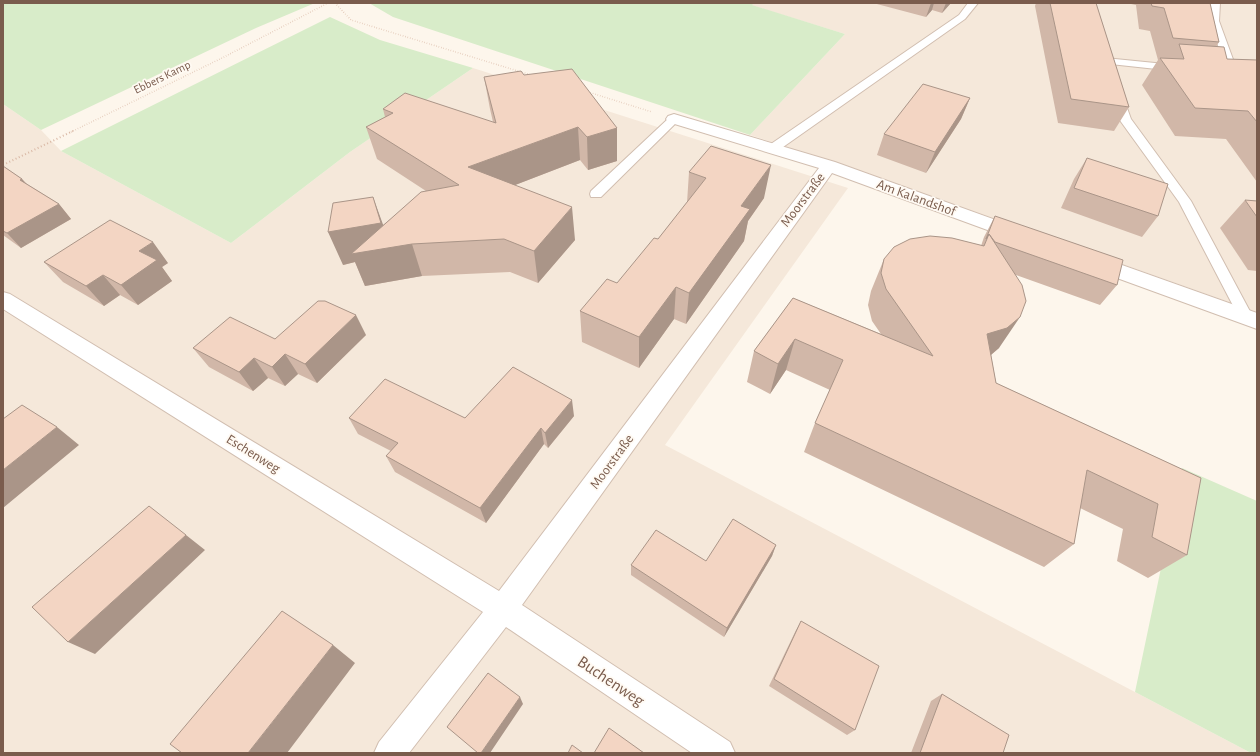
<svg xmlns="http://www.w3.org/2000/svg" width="1260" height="756" font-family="'Alegreya Sans',sans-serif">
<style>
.residential{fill:#f5e8da}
.green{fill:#d8ecc9}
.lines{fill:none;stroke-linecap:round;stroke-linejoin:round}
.service-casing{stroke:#d1beb0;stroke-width:2}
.minor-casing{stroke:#d1beb0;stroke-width:2}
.path-far1{stroke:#d9b8a5;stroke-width:1.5;stroke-dasharray:0.5 2;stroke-linecap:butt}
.path{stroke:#d9b8a5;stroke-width:2;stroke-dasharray:1 2.5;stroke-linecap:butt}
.service{fill:#fff;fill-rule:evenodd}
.minor{fill:#fff;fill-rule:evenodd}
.wall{fill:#d1b7a8}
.shaded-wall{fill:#aa9588}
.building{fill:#f3d5c3;stroke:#aa9588}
.labels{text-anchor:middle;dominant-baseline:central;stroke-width:3.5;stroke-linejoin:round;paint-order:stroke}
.far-street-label{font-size:12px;fill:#7a5c4d;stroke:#fffaf3}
.street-label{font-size:14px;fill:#7a5c4d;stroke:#fffaf3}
.near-street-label{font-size:17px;fill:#7a5c4d;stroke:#fffaf3}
</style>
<rect width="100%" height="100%" fill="#fdf6ec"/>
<path class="residential" d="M754,3h503v309l-406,-144 -101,-33 95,-101 -94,-29z
M473,68l375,120 -183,257 586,308h-1248v-649l38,26 20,21 170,92 119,-91z"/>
<path class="green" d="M3,3h312l-59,25 -215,102 -38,-26z
M369,3h385l-2,2 93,29 -95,101 -357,-118z
M330,17l50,23 93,28 -123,84 -119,91 -170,-92z
M1182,468l75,33v252h-6l-116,-61z"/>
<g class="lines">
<defs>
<path id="service" d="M968,3h10l-13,16 -189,133h-8l-2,-3 2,-3 191,-131z
M1210,3h10l-1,18 19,52 -1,2 -4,1 -5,-3 -19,-52z
M1105,58l70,7 5,3 -5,3 -74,-8 -1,-2z
M1117,91l5,3 9,25 60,82 62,116 -2,4 -5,2 -5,-2 -62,-119 -60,-83 -7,-25z
M674,116l6,3 -2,2 -77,76h-10l-1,-3 1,-3 79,-74z"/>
<path id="minor" d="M674,114l161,48 191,69 2,4 -2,4 -7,2 -7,-2 -180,-66 -310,432 208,137 5,11h-43l-186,-126 -97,126h-35l5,-11 104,-130 -480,-303v-17l7,2 489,297 320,-423 -151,-46 -2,-3 2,-3z
M1091,254l166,59v16l-173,-63 -3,-5 3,-5z"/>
</defs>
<use href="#service" class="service-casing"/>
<use href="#minor" class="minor-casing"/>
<path class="path-far1" d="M335,3l16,17 180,55
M588,92l64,20
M71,132l153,-75 104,-54"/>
<path class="path" d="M3,165l70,-34"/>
<use href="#service" class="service"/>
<use href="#minor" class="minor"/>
</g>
<path class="wall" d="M873,3h78l-9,10 -10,-3 -6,7z
M1036,3h60l33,104 -15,24 -56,-8 -23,-117z
M1126,3h84l9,39 -3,5 11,12 30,1v122l-31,-43 -51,-3 -33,-51 16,-25 -8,-29 -11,-2 -3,-24z
M524,75l93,53v33l-29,9 -8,-10 -65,25 60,55 -37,43 -28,-11 -88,4 -57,10 -10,-24 -12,3 40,-40 43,-34 -49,-32 -11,-32 19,-10 -2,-8 110,13 -3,-13 -6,-32z
M970,98l-9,21 -35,54 -49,-18 7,-21z
M1087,158l71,58 -16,21 -81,-29 13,-29z
M3,166l19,13 5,5 32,20 12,15 -50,29 -18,-13z
M689,172l75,26 -16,23 -4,20 -58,83 -12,-5 -35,49 -57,-26 -2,-31 37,-28 41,-44 29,-36z
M1245,200l12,1v70l-9,-1 -28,-42z
M995,216l122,69 -17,20 -84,-30 -17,73 -8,7 5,28 205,95 -14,77 -39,23 -31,-17 6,-32 -43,-21 -6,36 -30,23 -240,-115 11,-29 15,-33 -44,-20 -16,24 -23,-12 7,-31 39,-53 88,36 -9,-13 -4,-16 3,-14 13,-32 97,-13 3,-9z
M44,262l124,1 -6,4 10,14 -34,24 -18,-10 -16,11 -41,-24z
M366,335l-49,48 -19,-9 -13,12 -17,-8 -15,13 -44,-24 -16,-19 82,-9z
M574,416l-26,32 -4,-4 -58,79 -91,-51 -9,-16 5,-5 -33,-17 -9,-16h116z
M776,545l-4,11 -48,81 -93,-62v-10l75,-4z
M801,621l54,109 -8,5 -78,-49 27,-56z
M942,694l61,59h-92l20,-52z"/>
<path class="shaded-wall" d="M931,3h3l-2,7 -6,7z
M946,3h5l-9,10z
M970,98l-9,21 -35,54 9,-21z
M578,127l2,33 -104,40 -8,-33z
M617,128v33l-29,9 -1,-33z
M771,165l-7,33 -16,23 -4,20 -58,83 3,-31 52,-87z
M22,179l13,15 -15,-14z
M373,197l12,33 27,14 10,32 -57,10 -10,-24 -12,3 -15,-33z
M59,204l12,15 -50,29 -14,-15z
M572,207l3,33 -37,43 -4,-32z
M153,242l15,21 -6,4 10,14 -34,24 -17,-20 18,-34z
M103,275l17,20 -16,11 -18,-20z
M676,287l-2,32 -35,49v-31z
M356,315l10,20 -49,48 -12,-19z
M1020,317l-21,31 -13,11 1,-25z
M795,339l-9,31 -16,24 8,-30z
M285,354l13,20 -13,12 -13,-19z
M254,358l14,20 -15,13 -14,-19z
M572,400l2,16 -26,32 -3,-15z
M57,427l22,18 -76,63v-38z
M541,428l3,16 -58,79 -6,-15z
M186,535l19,15 -110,104 -27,-12z
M776,545l-4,11 -48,81 3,-9z
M333,645l22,18 -68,90h-39z
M520,697l3,7 -33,49h-9z"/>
<path class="building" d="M1050,3h46l33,104 -58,-8z
M1151,3h59l9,39 -46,-4 -9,-30 -12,-2z
M1179,44l45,3 3,12 30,1v62l-9,-11 -53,-3 -35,-50 24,1z
M572,69l45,59 -30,9 -9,-10 -110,40 104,40 -38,44 -30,-12 -92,5 -61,10 70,-62 38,-7 -93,-58 27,-14 -10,-4 22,-16 91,30 -12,-46 37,-6 3,4z
M923,84l47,14 -35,54 -51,-18z
M711,146l60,19 -30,41 9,3 -61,84 -13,-6 -37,50 -59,-26 27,-32 10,4 37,-45 4,1 48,-61 -17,-6z
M1087,158l81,26 -10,32 -84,-28z
M3,166l19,13 -2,1 39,24 -52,29 -4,-2z
M373,197l8,26 -53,9 5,-29z
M1245,200l12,1v16z
M995,216l128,44 -6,25 -122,-43 -6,-8 -3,5z
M110,220l43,22 -14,9 18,9 -36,25 -18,-10 -17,11 -42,-24z
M989,234l33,51 4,16 -6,16 -13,11 -20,6 9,49 205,95 -14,77 -35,-18 6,-33 -71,-34 -13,74 -259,-121 28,-63 -48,-21 -17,25 -24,-13 39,-53 140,58 -47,-67 -5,-16 3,-14 10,-12 16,-8 20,-3 22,2 32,8z
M318,301h7l31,14 -51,49 -20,-10 -13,13 -18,-9 -15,14 -46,-24 37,-31 45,22z
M513,367l59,33 -27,33 -4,-5 -61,80 -94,-52 12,-13 -49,-25 36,-39 80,39z
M22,405l35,22 -54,43v-51z
M149,506l37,29 -118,107 -36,-35z
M733,519l43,26 -49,83 -96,-63 25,-35 50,31z
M282,611l51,34 -85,108h-66l-12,-9z
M801,621l78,45 -24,64 -81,-51z
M488,673l32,24 -39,56h-3l-31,-26z
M942,694l67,41 -6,18h-83z
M609,728l35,25h-50z
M572,745l11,8h-15z"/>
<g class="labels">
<g class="far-street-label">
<text transform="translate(162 77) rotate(-26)">Ebbers Kamp</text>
</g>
<g class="street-label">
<text transform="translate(916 198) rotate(20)">Am Kalandshof</text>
<text transform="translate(803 200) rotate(-53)">Moorstraße</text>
<text transform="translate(253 454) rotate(32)">Eschenweg</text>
<text transform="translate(612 462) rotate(-54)">Moorstraße</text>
</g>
<g class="near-street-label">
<text transform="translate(611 681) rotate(34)">Buchenweg</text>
</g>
</g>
<rect width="1260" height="756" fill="none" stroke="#7a5c4d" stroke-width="8"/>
</svg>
